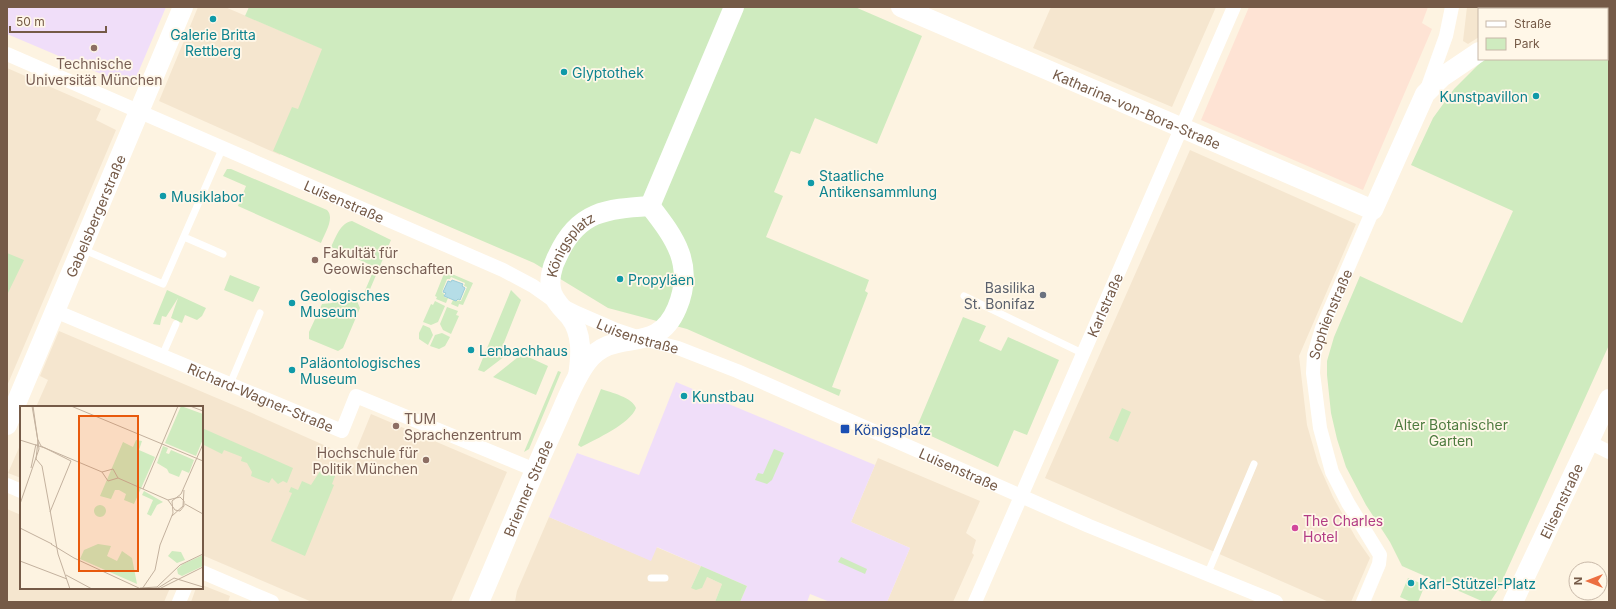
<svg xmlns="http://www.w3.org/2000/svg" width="1616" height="609" font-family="Inter,sans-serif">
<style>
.residential{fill:#f5e6cf}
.commercial{fill:#fee3d4}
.education{fill:#f0def9}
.green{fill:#cfebbf}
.water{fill:#b5dde7;stroke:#9bcdd9}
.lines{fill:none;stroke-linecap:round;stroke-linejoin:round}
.lane{stroke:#fff;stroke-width:7}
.street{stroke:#fff;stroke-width:14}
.secondary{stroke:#fff;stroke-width:20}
.culture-dot{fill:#0f9aa8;stroke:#fff7e8;stroke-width:1.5}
.education-dot{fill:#8d6e63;stroke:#fff7e8;stroke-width:1.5}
.worship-dot{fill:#6b7280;stroke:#fff7e8;stroke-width:1.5}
.transit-dot{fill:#1a4fb4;stroke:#fff7e8;stroke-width:1.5}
.hotel-dot{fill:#d1479c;stroke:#fff7e8;stroke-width:1.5}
.labels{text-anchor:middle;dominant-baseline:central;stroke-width:3.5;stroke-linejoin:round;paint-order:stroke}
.culture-label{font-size:14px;fill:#0d838f;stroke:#fff7e8;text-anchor:start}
.education-label{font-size:14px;fill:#785e54;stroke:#fff7e8;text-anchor:start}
.street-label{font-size:14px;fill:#755a47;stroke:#fff7e8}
.worship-label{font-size:14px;fill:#5b616d;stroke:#fff7e8;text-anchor:end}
.park-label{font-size:14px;fill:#4e7b3f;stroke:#fff7e8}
.transit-label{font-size:14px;fill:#164399;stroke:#fff7e8;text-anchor:start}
.hotel-label{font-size:14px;fill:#b23c85;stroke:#fff7e8;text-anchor:start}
.inset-road{fill:none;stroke:#c3b19e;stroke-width:1}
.view{fill:#e8590c;fill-opacity:0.15;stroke:#e8590c;stroke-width:2}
.inset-edge{fill:none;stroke:#755a47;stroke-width:2}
</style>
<rect width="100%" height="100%" fill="#fdf3e1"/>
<path class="residential" d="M198,7h27l98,42 -43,106 -121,-54z
M1051,7h165l-44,100 -139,-59z
M1467,7h72l-5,2h-55v28l-11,7 -5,-3z
M7,68l94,41 -5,11 20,10 -109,256z
M1190,150l166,74 -57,132 8,69 11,38 15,34 23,41 14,20 -19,44h-22l-284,-124z
M59,331l193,82 101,45 18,-44 136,58 -56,130h-139l-110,-47v-148h-166l12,-27 -8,-4z
M21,443v35l-13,-5z
M878,458l102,43 -14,32 10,7 -4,13 2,2 -21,47h-66l23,-54 -59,-26z
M7,509l14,6v73h149l-6,14h-157z
M549,517l101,43 6,-13 45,19 -10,22 16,-11 15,7 -7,18h-200l2,-11z
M202,585l28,11 -2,6h-37l5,-14h6z"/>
<path class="commercial" d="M1249,7h179l-6,16 10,6 -69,161 -162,-70z"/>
<path class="education" d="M7,7h159l-34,80 -125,-53z
M676,382l199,83 -24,57 59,26 -23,54h-57l-20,-8 -3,8h-67l7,-16 -90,-39 -6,14 -102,-44 28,-64 62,22z"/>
<path class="green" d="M249,7h606l67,29 -45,108 -62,-26 -15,36 -9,-3 -17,41 9,4 -17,41 103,43 -4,11 3,2 -36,94 9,3 -2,6 -152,-67 -79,-21 -74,-45 -261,-112 19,-44 6,2 24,-60 -77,-33z
M1609,16v329l-111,245 -8,12h-6l-82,-36 -12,-24 -24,-37 -20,-38 -9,-28 -6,-26 -4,-38v-14l7,-24 26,-61 102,47 51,-112 -102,-46 22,-47 21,-29 30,-30h123v-42z
M227,169h4l96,41c8,8 -2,23 -6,33l-83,-37 8,-20 -23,-10z
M352,221l39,19 -26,61 -4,-1 14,-33 -44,-20c5,-10 9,-24 21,-26z
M7,253l17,7 -17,35z
M445,271l28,12 -10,22 -4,-1 -1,3 -7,-3 2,-4 8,1 6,-14 -3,-1 1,-3 -14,-6 -1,2h-3l-5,13 2,2v3l4,1 -2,5 -10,-4 1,-2 -2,-1z
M230,275l30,12 -7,15 -29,-12z
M167,290l39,18 -4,8 -5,4 -12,-5 -3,8 -11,-5 7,-20 -12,19 -4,-1 -2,9 -7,-1z
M511,290l10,10 -18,45 10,5 -29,22 -6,-2z
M337,293l20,8 3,7 -17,40 -5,3 -29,-12v-7l13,-28 10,-1z
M435,301l10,5 -7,16 -7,3 -8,-3 8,-18 2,1z
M447,307l11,4 -2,4 3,1 -8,18 -8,-4 -3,-6z
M963,317l23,9 -7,15 22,10 7,-14 51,23 -32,75 -13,-5 -16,37 -82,-38z
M423,325l7,3 3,7 -5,10 -9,-6v-6z
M442,333l8,4 -5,9 -6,3 -9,-3 5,-11z
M522,354l26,12 -12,29 -43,-18z
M558,371l3,1 -32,77 -5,3z
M601,389c11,4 31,8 35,19 -6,16 -40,31 -55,39l-3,-2z
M1122,408l9,4 -13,30 -9,-4z
M202,428l91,40 -6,15 -4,-2 -5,3 -6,-6 -3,5 -18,-7 1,-4 -5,-9 -6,-2 1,-4 -18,-7 -2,4 -20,-10z
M774,449l10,4 -12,27 -5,4 -12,-4 3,-7 5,1z
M324,465l13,6 -5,13 2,1 -29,71 -34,-15 21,-48 -3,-1 2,-5 7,3 4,-9 9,4z
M841,557l26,12 -2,5 -27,-12z
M701,566l46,20 -7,16h-25l7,-18 -15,-7 -5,11 -6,2 -5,-2z
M1408,578l17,7 -7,17h-7l-11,-5z"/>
<path class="water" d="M452,280l11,4 -1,2 3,2 -5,12 -2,-1 -2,2 -12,-5 2,-3 -3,-1 5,-11 3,1z"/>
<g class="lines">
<path class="lane" d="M184,237l39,17
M82,249l81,35 60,-137
M964,296l118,57
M162,356l14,-32
M230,384l30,-71
M1207,575l47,-111
M651,578h14"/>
<g class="street">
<path id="s1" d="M7,54l496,216 30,16 24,17 20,10 39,17 27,9 35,9 59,23 352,155 187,76"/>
<path d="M1427,89l19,-53 6,-29"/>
<path id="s2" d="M55,311l287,120 14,-35 179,74"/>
<path d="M1589,442l20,10"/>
<path d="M7,485l14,6"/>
<path d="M202,572l70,30"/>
<path d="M179,602l6,-14"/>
<path id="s3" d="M975,602l259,-595"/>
<path id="s4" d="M1363,602l16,-38 1,-9 -32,-52 -16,-31 -12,-44 -7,-55 1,-18 8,-27 51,-118"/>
</g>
<g class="secondary">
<path id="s5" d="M901,7l472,203 52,-116 17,-17 37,-25"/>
<path d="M1578,9l9,-2"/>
<path d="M650,206l84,-199"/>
<path id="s6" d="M578,376c3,-20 5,-42 -8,-59 -7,-8 -14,-14 -18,-24 -4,-12 0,-27 6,-38 20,-44 48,-46 92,-49"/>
<path id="s7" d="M7,425l176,-418"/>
<path id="s8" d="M479,602c25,-57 48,-116 74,-172 11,-23 19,-48 34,-68 28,-37 69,-4 90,-54 18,-43 -2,-70 -27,-102"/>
<path id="s9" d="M1513,602l96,-203"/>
</g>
</g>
<g class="culture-dot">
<circle cx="213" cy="19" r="4"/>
<circle cx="564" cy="72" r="4"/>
<circle cx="1536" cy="96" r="4"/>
<circle cx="811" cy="183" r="4"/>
<circle cx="163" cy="196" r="4"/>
<circle cx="620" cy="279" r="4"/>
<circle cx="292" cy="303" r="4"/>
<circle cx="471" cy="350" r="4"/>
<circle cx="292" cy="370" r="4"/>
<circle cx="684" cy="396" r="4"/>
<circle cx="1411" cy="583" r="4"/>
</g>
<g class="education-dot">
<circle cx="94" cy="48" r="4"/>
<circle cx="315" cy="260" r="4"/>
<circle cx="396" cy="426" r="4"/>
<circle cx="426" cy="460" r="4"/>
</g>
<circle class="worship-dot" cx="1043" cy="295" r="4"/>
<rect class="transit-dot" x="840" y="424" width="10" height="10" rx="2"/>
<circle class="hotel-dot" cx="1295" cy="528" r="4"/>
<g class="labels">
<g class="culture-label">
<text x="213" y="34" text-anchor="middle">Galerie Britta<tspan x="213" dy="16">Rettberg</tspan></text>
<text x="572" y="72">Glyptothek</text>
<text x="1528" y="96" text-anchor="end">Kunstpavillon</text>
<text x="819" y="175">Staatliche<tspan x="819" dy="16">Antikensammlung</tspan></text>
<text x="171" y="196">Musiklabor</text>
<text x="628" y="279">Propyläen</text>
<text x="300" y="295">Geologisches<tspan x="300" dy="16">Museum</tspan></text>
<text x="479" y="350">Lenbachhaus</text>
<text x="300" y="362">Paläontologisches<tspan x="300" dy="16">Museum</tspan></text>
<text x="692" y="396">Kunstbau</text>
<text x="1419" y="583">Karl-Stützel-Platz</text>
</g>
<g class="education-label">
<text x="94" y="63" text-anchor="middle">Technische<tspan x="94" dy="16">Universität München</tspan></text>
<text x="323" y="252">Fakultät für<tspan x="323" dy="16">Geowissenschaften</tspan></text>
<text x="404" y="418">TUM<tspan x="404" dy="16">Sprachenzentrum</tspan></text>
<text x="418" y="452" text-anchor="end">Hochschule für<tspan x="418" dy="16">Politik München</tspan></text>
</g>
<g class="street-label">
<text stroke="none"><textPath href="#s5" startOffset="257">Katharina-von-Bora-Straße</textPath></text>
<text stroke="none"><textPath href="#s1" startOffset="368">Luisenstraße</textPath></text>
<text stroke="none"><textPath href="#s7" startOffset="227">Gabelsbergerstraße</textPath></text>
<text stroke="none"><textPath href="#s6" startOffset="146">Königsplatz</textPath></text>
<text stroke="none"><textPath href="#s3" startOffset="324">Karlstraße</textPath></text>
<text stroke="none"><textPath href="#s4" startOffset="309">Sophienstraße</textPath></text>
<text stroke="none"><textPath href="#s1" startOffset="692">Luisenstraße</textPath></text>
<text stroke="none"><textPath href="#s2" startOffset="223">Richard-Wagner-Straße</textPath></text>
<text stroke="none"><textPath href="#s1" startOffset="1040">Luisenstraße</textPath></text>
<text stroke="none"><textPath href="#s8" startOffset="124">Brienner Straße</textPath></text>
<text stroke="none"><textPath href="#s9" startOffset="112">Elisenstraße</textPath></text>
</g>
<g class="worship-label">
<text x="1035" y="287">Basilika<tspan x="1035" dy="16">St. Bonifaz</tspan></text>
</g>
<g class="park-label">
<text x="1451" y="424">Alter Botanischer<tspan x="1451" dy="16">Garten</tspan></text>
</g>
<g class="transit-label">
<text x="854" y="429">Königsplatz</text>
</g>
<g class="hotel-label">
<text x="1303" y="520">The Charles<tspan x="1303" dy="16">Hotel</tspan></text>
</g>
</g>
<g transform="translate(20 406)">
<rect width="183" height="183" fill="#fdf3e1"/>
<path d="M161,0l22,8v25l-7,17 -31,-13zM116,34l6,1 -3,9 16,7 -21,47 -10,-4 2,-6 -7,-4h-4l-4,9 -11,-3 23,-54 10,5zM143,40l5,2 -2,5 3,1 2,-4 23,10 -5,13 -7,-3 -3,7 -10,-4 -2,-4 -10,-6zM124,85l19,11 -6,3 -6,11 -4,-2 6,-14 -11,-5zM74 105a6 6 0 1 1 12 0a6 6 0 1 1-12 0ZM78,138l13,2 -4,10 10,5 5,-10 10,7 5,26 -57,-25 4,-9zM152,145l9,1 4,8 -8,3 -9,-7zM183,149v11l-21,10 -4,-2 -1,-5 6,-5z" fill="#cfebbf"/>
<path class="inset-road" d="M12,0l6,35 -2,18 6,7 16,88 12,35M51,0l132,55M170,0l13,5M0,34l25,8 57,24 6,9 10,-3M18,34l3,6 30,15 -21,51M11,62l5,-24M82,66l11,-3 5,9M98,72l50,22 7,10 5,1 4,-5v-5l-4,-4 -12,3M123,83l35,-83M0,98l19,-55 -6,-43M165,98l18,10M152,110l11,-10 1,-16M0,122l32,16M31,138l23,14 67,31M0,155l47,18M46,169l26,14M120,182l17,-1 23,-22 23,-11M122,183l13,-19 5,-25 13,-32 -1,-12 9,-7 22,-50M129,183l9,-1 16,-10 29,9M139,183l44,-22"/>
<path class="view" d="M59,10h59v155h-59z"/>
<rect width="183" height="183" class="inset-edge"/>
</g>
<rect width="1616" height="609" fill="none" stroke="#755a47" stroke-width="16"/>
<rect x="1478" y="8" width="130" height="52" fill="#fff7e8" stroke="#c8b8a8"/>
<rect x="1486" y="21" width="20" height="6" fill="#ffffff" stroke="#c8b8a8"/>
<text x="1514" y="28" font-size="12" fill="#755a47">Straße</text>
<rect x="1486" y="38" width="20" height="12" fill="#cfebbf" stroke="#c8b8a8"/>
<text x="1514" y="48" font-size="12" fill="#755a47">Park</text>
<g transform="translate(1588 581) rotate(270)"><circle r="19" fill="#fff7e8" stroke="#c8b8a8"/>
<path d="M0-3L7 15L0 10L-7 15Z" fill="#ec6f41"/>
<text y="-6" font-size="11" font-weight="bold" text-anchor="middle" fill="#755a47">N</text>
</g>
<path d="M10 26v6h96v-6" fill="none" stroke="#755a47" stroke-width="2"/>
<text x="16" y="26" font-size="12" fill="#755a47" stroke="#fff7e8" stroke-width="3" paint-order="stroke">50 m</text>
</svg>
